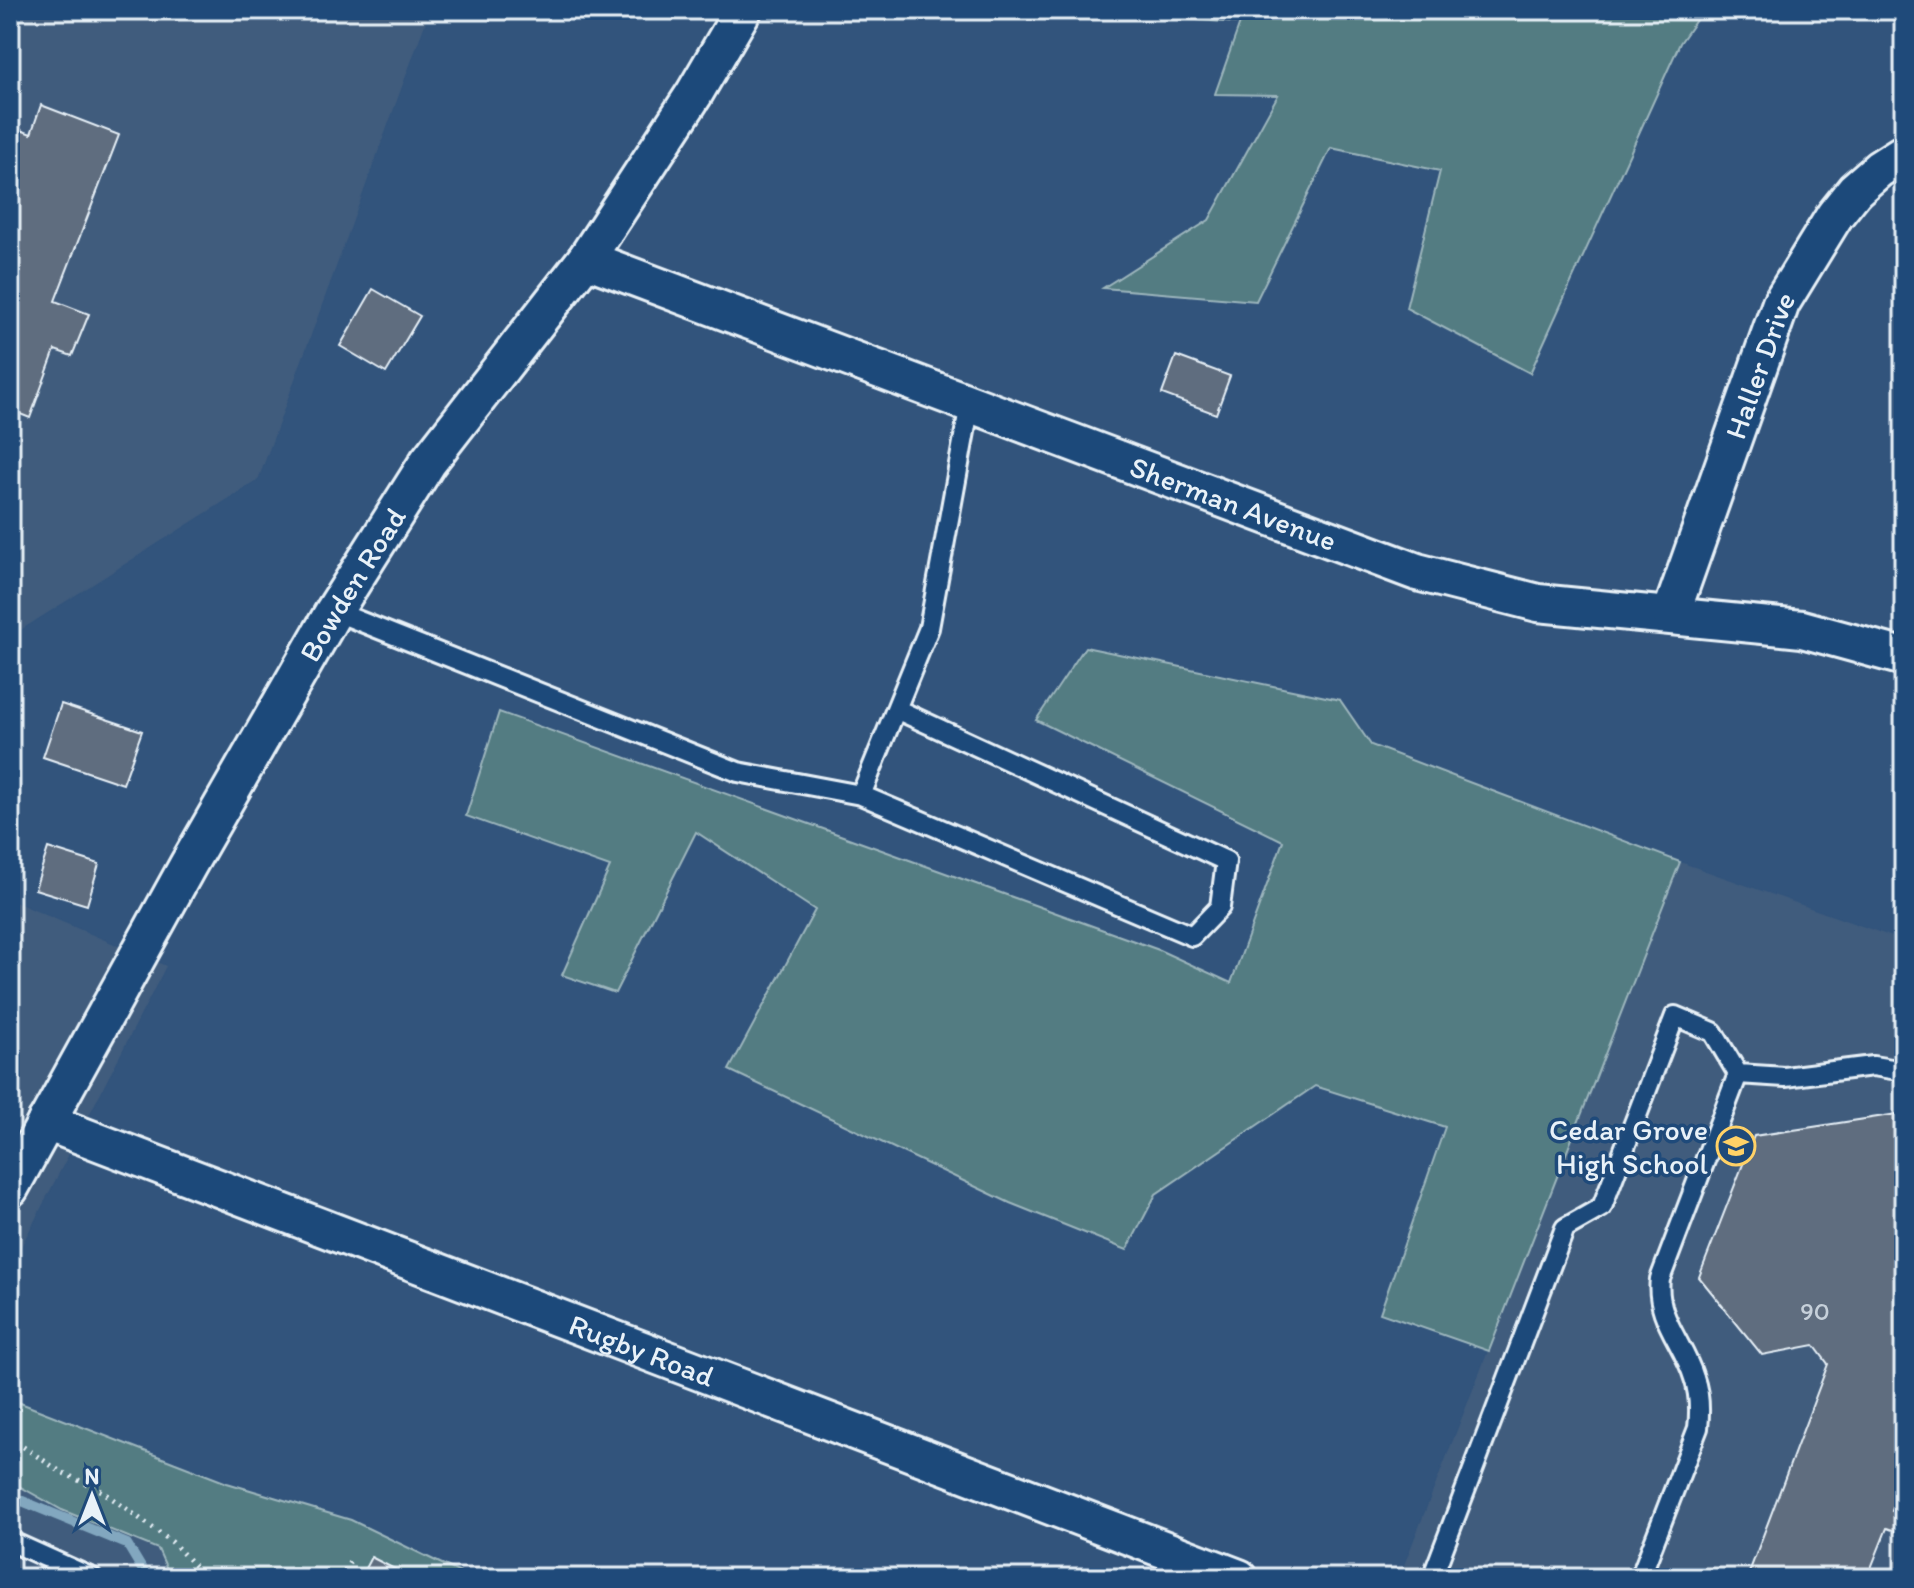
<svg xmlns="http://www.w3.org/2000/svg" width="1914" height="1588" font-family="Itim,sans-serif">
<style>
.built{fill:#405c7d}
.green{fill:#527b82;stroke:#9db6bd;stroke-width:2}
.lines{fill:none;stroke-linecap:round;stroke-linejoin:round}
.stream{stroke:#82a7bf;stroke-width:10}
.building{fill:#5f6d7f;stroke:#e8f1f8;stroke-width:2}
.service-casing{stroke:#e8f1f8;stroke-width:24}
.minor-casing{stroke:#e8f1f8;stroke-width:42}
.path{stroke:#e8f1f8;stroke-width:5;stroke-dasharray:2 6;stroke-linecap:butt}
.service{stroke:#1f4a7a;stroke-width:18}
.minor{stroke:#1f4a7a;stroke-width:36}
.labels{text-anchor:middle;dominant-baseline:central;stroke-width:7;stroke-linejoin:round;paint-order:stroke}
.number-label{font-size:26px;fill:#c6d0da}
.street-label{font-size:30px;fill:#e8f1f8;stroke:#1f4a7a}
.poi-label{font-size:30px;fill:#e8f1f8;stroke:#1f4a7a;text-anchor:end}
</style>
<rect width="100%" height="100%" fill="#32547c"/>
<filter id="ink" filterUnits="userSpaceOnUse"><feTurbulence type="fractalNoise" baseFrequency=".0125" numOctaves="2"/><feDisplacementMap in="SourceGraphic" scale="16" xChannelSelector="R" yChannelSelector="G"/><feConvolveMatrix kernelMatrix="1 2 1 2 8 2 1 2 1" color-interpolation-filters="sRGB"/></filter>
<g filter="url(#ink)">
<path class="built" d="M10,10h420l-172,470 -244,154 -4,10z
M1680,862l224,79v637h-505z
M10,900l156,66 -156,302z
M10,1481l52,29 96,39 13,29h-161z"/>
<path class="green" d="M1176,10h527l-23,33 -150,330 -124,-65 34,-137 -109,-23 -75,153 -153,-13 106,-68 69,-125 -63,-1 25,-71 -58,-4z
M1085,647l255,53 31,45 309,117 -191,489 -109,-38 65,-186 -130,-41 -159,108 -29,56 -117,-47 -281,-133 86,-160 -119,-78 -81,161 -53,-18 48,-108 -144,-51 33,-104 660,238 72,33 52,-142 -247,-121z
M10,1399l217,84 124,37 120,58h-300l-13,-29 -96,-39 -52,-29z"/>
<g class="lines">
<path class="stream" d="M10,1496l117,48 18,30"/>
</g>
<path class="building" d="M41,105l78,30 -64,166 34,13 -17,42 -17,-6 -25,68 -20,-8v-284l21,8z
M373,289l47,27 -34,57 -46,-27z
M1176,356l54,20 -14,38 -54,-20z
M61,704l81,27 -19,53 -80,-27z
M48,848l51,16 -12,41 -52,-16z
M1904,1113v365l-12,33 12,4v19l-17,-6 -20,50h-120l81,-214 -14,-19 -52,10 -63,-78 55,-141z
M371,1557l41,21h-52z"/>
<g class="lines">
<defs>
<path id="service" d="M334,611l404,161 123,23 68,-167 41,-224
M861,795l331,141 28,-29 6,-46 -330,-152
M1738,1074l47,3 88,-11 31,5
M10,1541l82,37
M1432,1578l133,-350 37,-21 73,-191 38,16 25,42
M1640,1578l58,-150c2,-17 2,-33 -4,-50 -10,-34 -39,-61 -34,-99l78,-205"/>
<g id="minor">
<path id="s1" d="M586,259l831,313 121,31 264,26 102,28"/>
<path id="s2" d="M1671,614l110,-311 54,-88 20,-25 24,-21 25,-16"/>
<path id="s3" d="M46,1122l1193,456"/>
<path id="s4" d="M10,1188l178,-323 146,-254 94,-149 158,-203 108,-165 49,-84"/>
</g>
</defs>
<use href="#service" class="service-casing"/>
<use href="#minor" class="minor-casing"/>
<path class="path" d="M10,1438l51,34 41,19 70,51 34,36
M341,1578l10,-18"/>
<use href="#service" class="service"/>
<use href="#minor" class="minor"/>
</g>
</g>
<defs>
<symbol id="school-ring" viewBox="-11 -11 22 22"><circle r="9.5" fill="#1f4a7a" stroke="#ffd166" stroke-width="1.5"/><path d="M0-5L7-2L0 1L-7-2ZM-4 1L0 2.5L4 1V4Q0 6-4 4Z" fill="#ffd166"/></symbol>
</defs>
<g fill-rule="evenodd">
<use href="#school-ring" x="1714" y="1124" width="44" height="44"/>
</g>
<g class="labels">
<g class="number-label">
<text x="1815" y="1311">90</text>
</g>
<g class="street-label">
<text stroke="none"><textPath href="#s2" startOffset="264">Haller Drive</textPath></text>
<text stroke="none"><textPath href="#s1" startOffset="692">Sherman Avenue</textPath></text>
<text stroke="none"><textPath href="#s4" startOffset="694">Bowden Road</textPath></text>
<text stroke="none"><textPath href="#s3" startOffset="638">Rugby Road</textPath></text>
</g>
<g class="poi-label">
<text x="1708" y="1129">Cedar Grove<tspan x="1708" dy="34">High School</tspan></text>
</g>
</g>
<rect width="1914" height="1588" fill="none" stroke="#1f4a7a" stroke-width="40"/>
<rect x="20" y="20" width="1874" height="1548" fill="none" stroke="#e8f1f8" stroke-width="3" filter="url(#ink)"/>
<g transform="translate(92 1496)" stroke="#1f4a7a" stroke-width="6" paint-order="stroke">
<path d="M0-6L14 30L0 20L-14 30Z" fill="#e8f1f8"/>
<text y="-12" font-size="22" font-weight="bold" text-anchor="middle" fill="#e8f1f8">N</text>
</g>
</svg>
